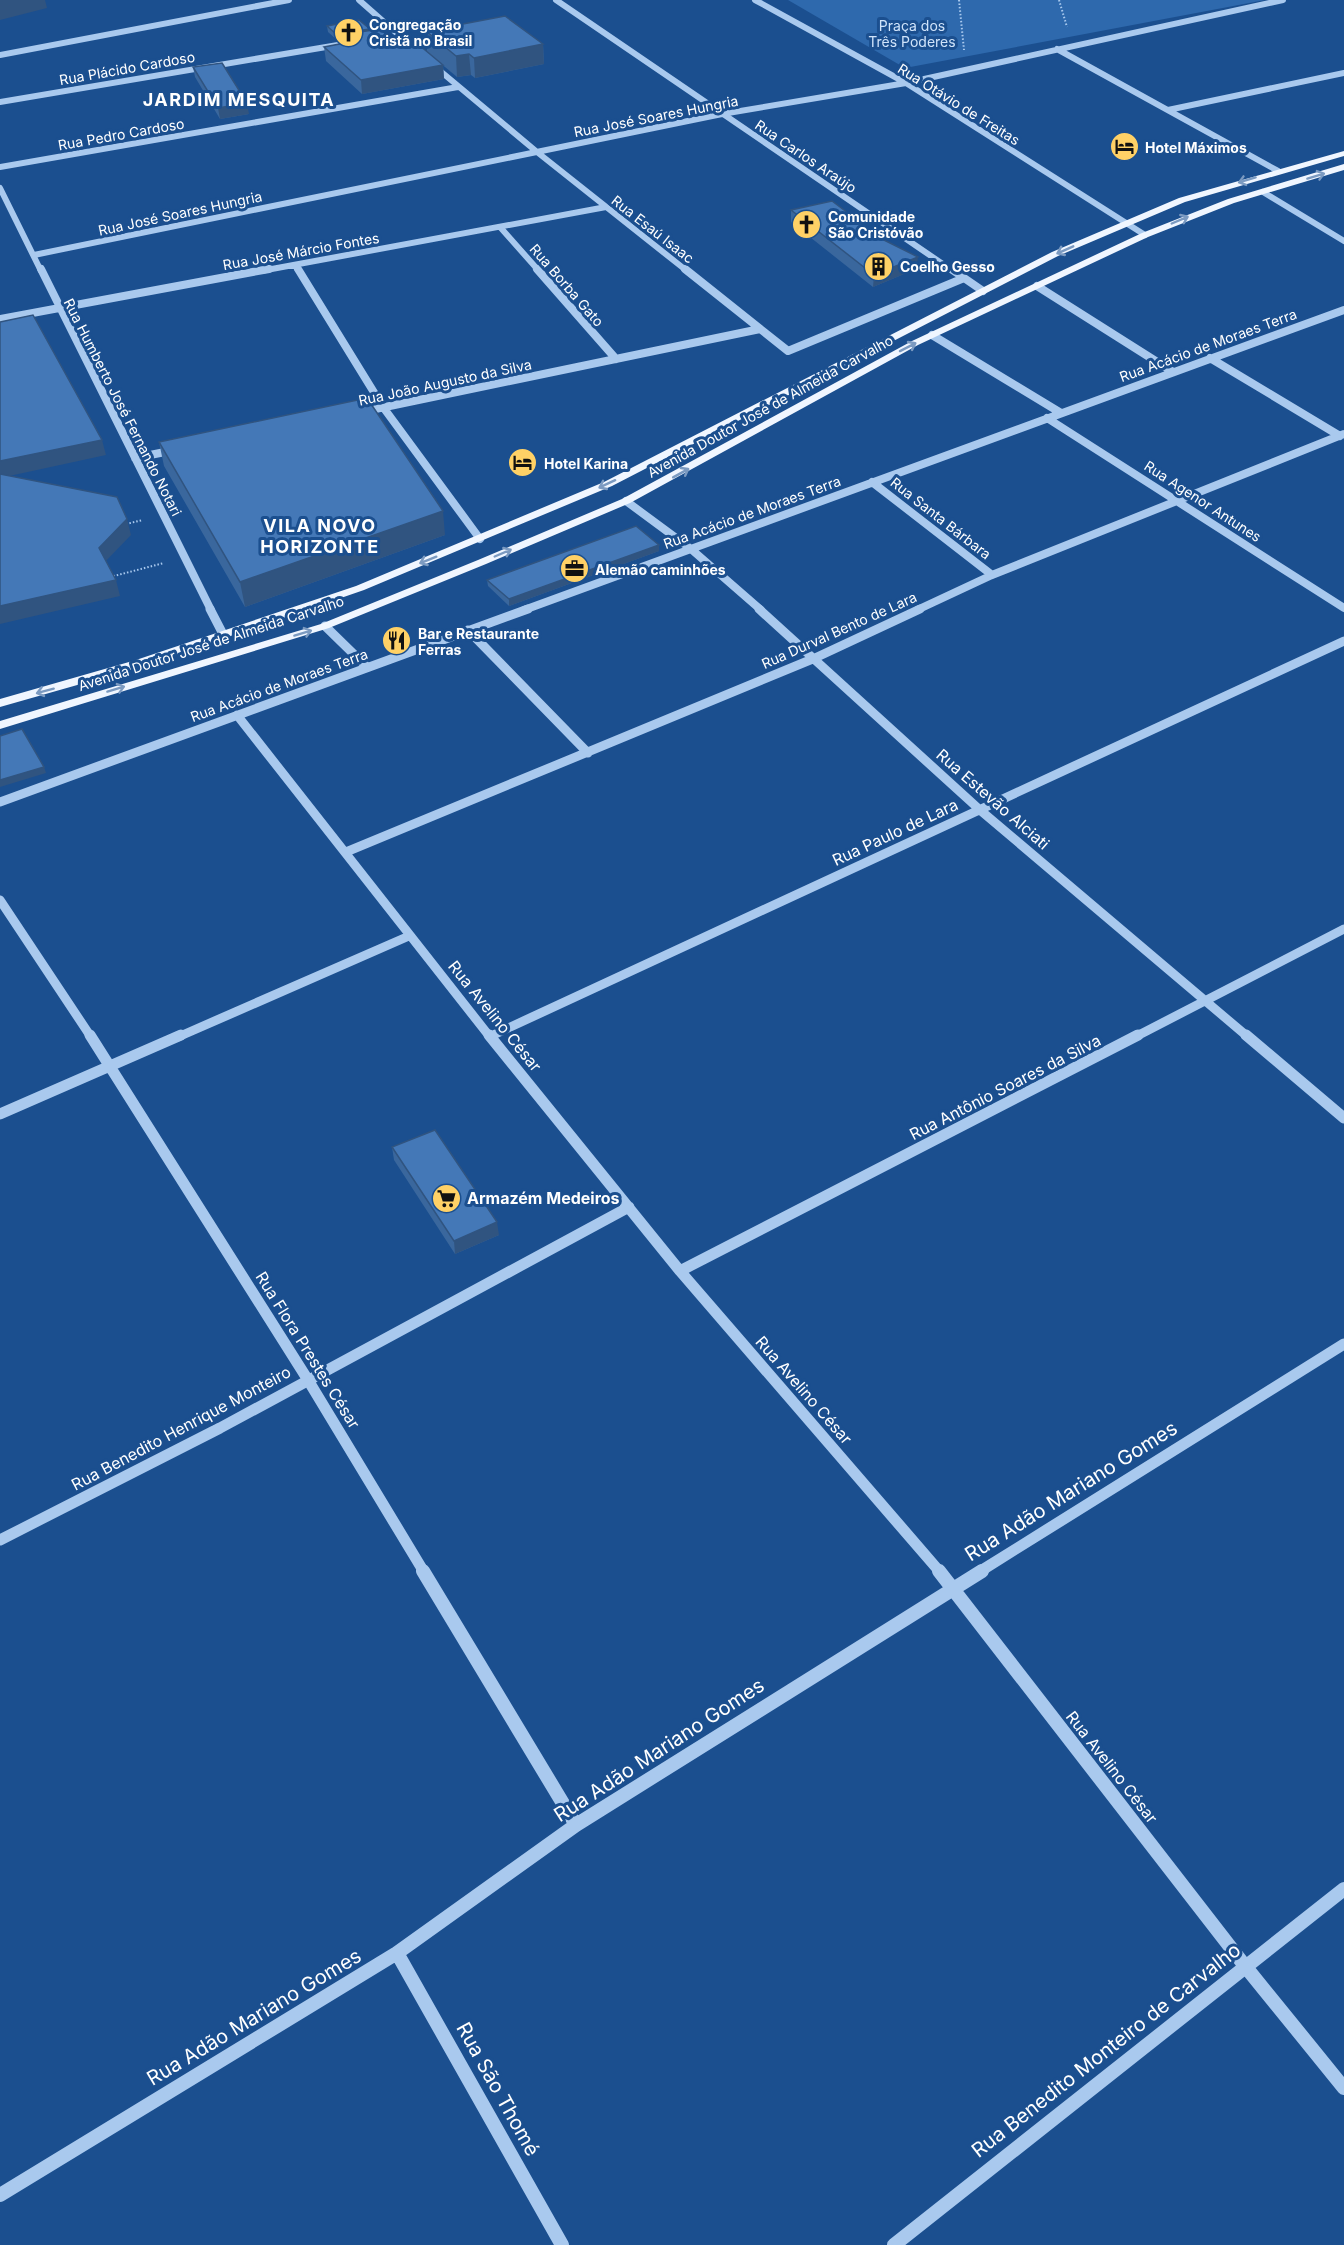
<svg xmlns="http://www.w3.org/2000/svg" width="1344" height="2245" font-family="Inter,sans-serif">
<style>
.green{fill:#2e69ad}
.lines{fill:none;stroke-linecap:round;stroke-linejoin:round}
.path{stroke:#a9c9ee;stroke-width:2;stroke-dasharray:1.5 2;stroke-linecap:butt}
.minor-far4{stroke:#a9c9ee;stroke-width:6}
.minor-far3{stroke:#a9c9ee;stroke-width:8}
.minor-far2{stroke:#a9c9ee;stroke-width:9}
.minor-far1{stroke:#a9c9ee;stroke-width:11}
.minor{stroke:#a9c9ee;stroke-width:14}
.major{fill:#f0f6ff;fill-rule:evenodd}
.wall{fill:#3a679d}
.shaded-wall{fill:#305480}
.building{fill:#4478b7;stroke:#305480;stroke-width:1.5}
.oneway{stroke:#7b9ac1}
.labels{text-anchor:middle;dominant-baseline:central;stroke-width:6;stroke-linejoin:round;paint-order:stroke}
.far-poi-label{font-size:14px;font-weight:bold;fill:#fff;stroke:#1b4f8f;text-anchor:start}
.far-park-label{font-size:14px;fill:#cfe3fa;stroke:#1b4f8f}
.far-street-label{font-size:14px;fill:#fff;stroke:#1b4f8f}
.street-label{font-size:16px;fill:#fff;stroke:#1b4f8f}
.poi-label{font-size:16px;font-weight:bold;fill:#fff;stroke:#1b4f8f;text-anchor:start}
.far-district-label{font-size:18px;font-weight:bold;letter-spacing:1.5px;fill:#fff;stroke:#1b4f8f}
.near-street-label{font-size:20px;fill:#fff;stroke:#1b4f8f}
</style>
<rect width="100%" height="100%" fill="#1b4f8f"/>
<path class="green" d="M788,0h477l-360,68z"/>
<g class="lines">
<path class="path" d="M959,0l5,50
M1059,0l8,27
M126,524l17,-4
M110,577l54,-14"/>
<path class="minor-far4" d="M359,0l58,51
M556,0l397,271
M755,0l151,83 239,152
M1057,49l221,122
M0,55l289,-55
M433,65l104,87 150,119
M0,102l338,-57
M1168,110l176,-37
M0,167l458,-80
M0,188l41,83
M1263,192l81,49
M500,227l39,44
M34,255l688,-141 184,-31 377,-83
M295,265l4,6
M261,271l345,-64"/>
<path class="minor-far3" d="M41,269l170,341
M298,269l85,138 97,132
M537,269l79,90
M685,269l103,82 176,-73
M951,269l32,22
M1037,286l136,86
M0,319l269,-50
M932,335l129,78
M1210,358l130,78
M361,412l399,-83
M1047,418l297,190
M135,458l40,-8
M872,482l120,93
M626,501l65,48 70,61
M524,610l820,-300
M917,610l75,-35 352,-141"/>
<path class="minor-far2" d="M210,609l14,27
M759,609l221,201 268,227
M325,626l42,41
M468,630l120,123
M237,715l253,322
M0,802l528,-193
M346,852l469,-194 105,-49
M0,900l91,137
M491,1036l853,-395
M178,1037l231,-101
M1135,1037l209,-108"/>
<path class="minor-far1" d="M90,1035l218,345 116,192
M489,1035l191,236 260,301
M1246,1035l98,83
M0,1114l181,-79
M680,1271l458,-236
M0,1540l220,-112 409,-221
M979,1572l365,-228"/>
<path class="minor" d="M423,1571l153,254
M939,1571l306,395 99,122
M397,1953l165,292
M0,2195l397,-242 179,-128 406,-254
M894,2245l450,-356"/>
<path class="major" d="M1344,151v5l-159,46 -127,54 -446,230 -248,104 -220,76 -144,41v-8l136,-39 220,-74 248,-104 448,-230 127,-54z
M1344,164v6l-110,33 -86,34 -230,108 -288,158 -144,61 -157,64 -329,101v-8l321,-97 157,-64 144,-61 290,-158 230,-108 86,-34z"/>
</g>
<path class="wall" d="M327,26l43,3v1l73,35 1,14 -82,15 -36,-33 -2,-14 23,-4 -1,-5 -9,2 -9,-8z
M426,31l117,13 1,20 -69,14 -4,-3 -14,2 -30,-25z
M193,67l56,47 -29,5 -25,-42z
M791,210l125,59 -43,18 -82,-65z
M159,442l286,93 -200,72 -81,-141z
M659,545v6l-150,55 -21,-20 -1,-6z
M392,1147l107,88 -44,19 -61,-94z"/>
<path class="shaded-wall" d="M0,0h45l2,8 -47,12z
M370,29v5h-24v4l-9,2 -1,-6z
M543,44l1,20 -69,14 -1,-20z
M469,54l2,21 -14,2 -1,-21z
M443,65l1,14 -82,15 -1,-14z
M247,103l2,11 -29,5 -2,-11z
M918,257l-2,12 -43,18 1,-12z
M102,440l4,15 -106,23v-17z
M443,511l2,24 -200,72 -5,-25z
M127,519l4,16 -28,29 -4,-16z
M659,545v6l-150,55v-7z
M116,580l4,16 -120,28v-18z
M44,767l2,6 -46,14v-7z
M497,1222l2,13 -44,19 -1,-13z"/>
<path class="building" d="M505,16l38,28 -69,14 -5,-4 -13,2 -30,-25z
M359,20l11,9 -34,5 -9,-8z
M380,29l18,14 15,-3 30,25 -82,15 -37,-33 31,-6 -9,-7z
M222,63l25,40 -29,5 -25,-41z
M832,201l52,39 34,17 -44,18 -83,-65z
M33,315l69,125 -102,21v-139z
M367,398l76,113 -203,71 -81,-140z
M0,474l117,23 10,22 -28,29 17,32 -116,26z
M636,526l23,19 -150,54 -22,-19z
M22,729l22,38 -44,13v-44z
M435,1130l62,92 -43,19 -62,-94z"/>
<defs><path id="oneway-shaft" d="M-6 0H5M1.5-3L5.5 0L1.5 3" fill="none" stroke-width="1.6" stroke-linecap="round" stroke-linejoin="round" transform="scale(1.5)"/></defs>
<g class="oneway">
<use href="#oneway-shaft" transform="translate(1316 176) rotate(-17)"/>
<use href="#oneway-shaft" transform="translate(1247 180) rotate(163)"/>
<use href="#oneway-shaft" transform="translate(1180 220) rotate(-23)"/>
<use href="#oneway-shaft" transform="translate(1065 250) rotate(156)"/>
<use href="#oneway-shaft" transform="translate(908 347) rotate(-27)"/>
<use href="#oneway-shaft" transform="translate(681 473) rotate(-29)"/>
<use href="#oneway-shaft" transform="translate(607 484) rotate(155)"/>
<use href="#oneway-shaft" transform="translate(503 553) rotate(-23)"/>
<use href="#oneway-shaft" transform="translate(428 560) rotate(158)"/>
<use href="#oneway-shaft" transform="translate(303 633) rotate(-17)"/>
<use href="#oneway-shaft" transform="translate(116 689) rotate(-17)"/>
<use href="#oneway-shaft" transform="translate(45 691) rotate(165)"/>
</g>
<defs>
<symbol id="church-disc" viewBox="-11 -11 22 22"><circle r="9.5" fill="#ffd166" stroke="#1b4f8f"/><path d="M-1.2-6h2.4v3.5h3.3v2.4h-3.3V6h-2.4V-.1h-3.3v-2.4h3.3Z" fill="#111"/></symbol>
<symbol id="hotel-disc" viewBox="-11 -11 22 22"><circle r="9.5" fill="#ffd166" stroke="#1b4f8f"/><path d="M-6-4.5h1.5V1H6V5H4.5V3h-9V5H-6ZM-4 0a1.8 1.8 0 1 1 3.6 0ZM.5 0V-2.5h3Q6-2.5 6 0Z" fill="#111"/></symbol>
<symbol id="building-disc" viewBox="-11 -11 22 22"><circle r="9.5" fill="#ffd166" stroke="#1b4f8f"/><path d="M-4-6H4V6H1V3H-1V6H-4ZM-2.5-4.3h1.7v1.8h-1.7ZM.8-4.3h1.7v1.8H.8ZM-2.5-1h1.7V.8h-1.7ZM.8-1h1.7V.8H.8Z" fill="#111"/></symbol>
<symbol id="office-disc" viewBox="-11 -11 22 22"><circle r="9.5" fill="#ffd166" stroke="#1b4f8f"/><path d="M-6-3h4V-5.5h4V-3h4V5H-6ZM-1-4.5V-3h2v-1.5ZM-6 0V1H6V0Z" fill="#111"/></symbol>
<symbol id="restaurant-disc" viewBox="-11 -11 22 22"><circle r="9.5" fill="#ffd166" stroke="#1b4f8f"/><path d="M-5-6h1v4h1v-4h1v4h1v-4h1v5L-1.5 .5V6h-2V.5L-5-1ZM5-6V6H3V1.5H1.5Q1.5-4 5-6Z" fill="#111"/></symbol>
<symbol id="supermarket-disc" viewBox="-11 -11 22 22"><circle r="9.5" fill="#ffd166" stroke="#1b4f8f"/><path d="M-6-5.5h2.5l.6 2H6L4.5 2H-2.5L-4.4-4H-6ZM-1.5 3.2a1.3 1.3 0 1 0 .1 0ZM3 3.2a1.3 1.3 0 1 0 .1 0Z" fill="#111"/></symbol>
</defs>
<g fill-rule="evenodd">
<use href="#church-disc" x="332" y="16" width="33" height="33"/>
<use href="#hotel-disc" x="1108" y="130" width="33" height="33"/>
<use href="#church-disc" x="790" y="208" width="33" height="33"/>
<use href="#building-disc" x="862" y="250" width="33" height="33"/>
<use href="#hotel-disc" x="506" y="446" width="33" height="33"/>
<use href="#office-disc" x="558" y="552" width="33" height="33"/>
<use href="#restaurant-disc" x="380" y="624" width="33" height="33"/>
<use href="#supermarket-disc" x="430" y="1182" width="33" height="33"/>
</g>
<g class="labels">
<g class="far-poi-label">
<text x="369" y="24">Congregação<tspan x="369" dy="16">Cristã no Brasil</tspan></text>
<text x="1145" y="147">Hotel Máximos</text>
<text x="828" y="216">Comunidade<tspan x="828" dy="16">São Cristóvão</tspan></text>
<text x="900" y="266">Coelho Gesso</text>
<text x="544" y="463">Hotel Karina</text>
<text x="595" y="569">Alemão caminhões</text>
<text x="418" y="633">Bar e Restaurante<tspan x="418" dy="16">Ferras</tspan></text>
</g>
<g class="far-park-label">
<text x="912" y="25">Praça dos<tspan x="912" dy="16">Três Poderes</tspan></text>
</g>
<g class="far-street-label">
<text transform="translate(127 68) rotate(-10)">Rua Plácido Cardoso</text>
<text transform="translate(959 104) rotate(32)">Rua Otávio de Freitas</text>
<text transform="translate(656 116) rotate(-11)">Rua José Soares Hungria</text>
<text transform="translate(121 134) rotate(-10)">Rua Pedro Cardoso</text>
<text transform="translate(806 156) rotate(34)">Rua Carlos Araújo</text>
<text transform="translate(180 213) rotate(-12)">Rua José Soares Hungria</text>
<text transform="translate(653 229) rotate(38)">Rua Esaú Isaac</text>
<text transform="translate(301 251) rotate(-10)">Rua José Márcio Fontes</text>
<text transform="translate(567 285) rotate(49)">Rua Borba Gato</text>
<text transform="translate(1208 345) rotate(-20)">Rua Acácio de Moraes Terra</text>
<text transform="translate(445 382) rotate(-12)">Rua João Augusto da Silva</text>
<text transform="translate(770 406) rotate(-29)">Avenida Doutor José de Almeida Carvalho</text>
<text transform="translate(123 407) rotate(63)">Rua Humberto José Fernando Notari</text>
<text transform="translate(1203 501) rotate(33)">Rua Agenor Antunes</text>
<text transform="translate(752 512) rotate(-20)">Rua Acácio de Moraes Terra</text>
<text transform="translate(941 518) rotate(38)">Rua Santa Bárbara</text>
<text transform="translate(839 630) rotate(-24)">Rua Durval Bento de Lara</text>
<text transform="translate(211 643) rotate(-18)">Avenida Doutor José de Almeida Carvalho</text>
<text transform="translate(279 685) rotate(-20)">Rua Acácio de Moraes Terra</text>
</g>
<g class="street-label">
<text transform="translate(993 799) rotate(41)">Rua Estevão Alciati</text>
<text transform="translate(895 832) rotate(-25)">Rua Paulo de Lara</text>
<text transform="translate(495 1016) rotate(51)">Rua Avelino César</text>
<text transform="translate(1005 1087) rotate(-27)">Rua Antônio Soares da Silva</text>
<text transform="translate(308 1350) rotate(58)">Rua Flora Prestes César</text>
<text transform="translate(804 1390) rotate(49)">Rua Avelino César</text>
<text transform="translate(181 1428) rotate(-28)">Rua Benedito Henrique Monteiro</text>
<text transform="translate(1112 1767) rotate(52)">Rua Avelino César</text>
</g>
<g class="poi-label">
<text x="467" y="1198">Armazém Medeiros</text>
</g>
<g class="far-district-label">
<text x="239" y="99">JARDIM MESQUITA</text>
<text x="320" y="525">VILA NOVO<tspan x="320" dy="21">HORIZONTE</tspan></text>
</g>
<g class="near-street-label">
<text transform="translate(1071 1491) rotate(-32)">Rua Adão Mariano Gomes</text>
<text transform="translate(659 1750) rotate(-33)">Rua Adão Mariano Gomes</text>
<text transform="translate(254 2017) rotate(-31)">Rua Adão Mariano Gomes</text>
<text transform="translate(1106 2050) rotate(-38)">Rua Benedito Monteiro de Carvalho</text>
<text transform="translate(498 2089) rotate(61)">Rua São Thomé</text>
</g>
</g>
</svg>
